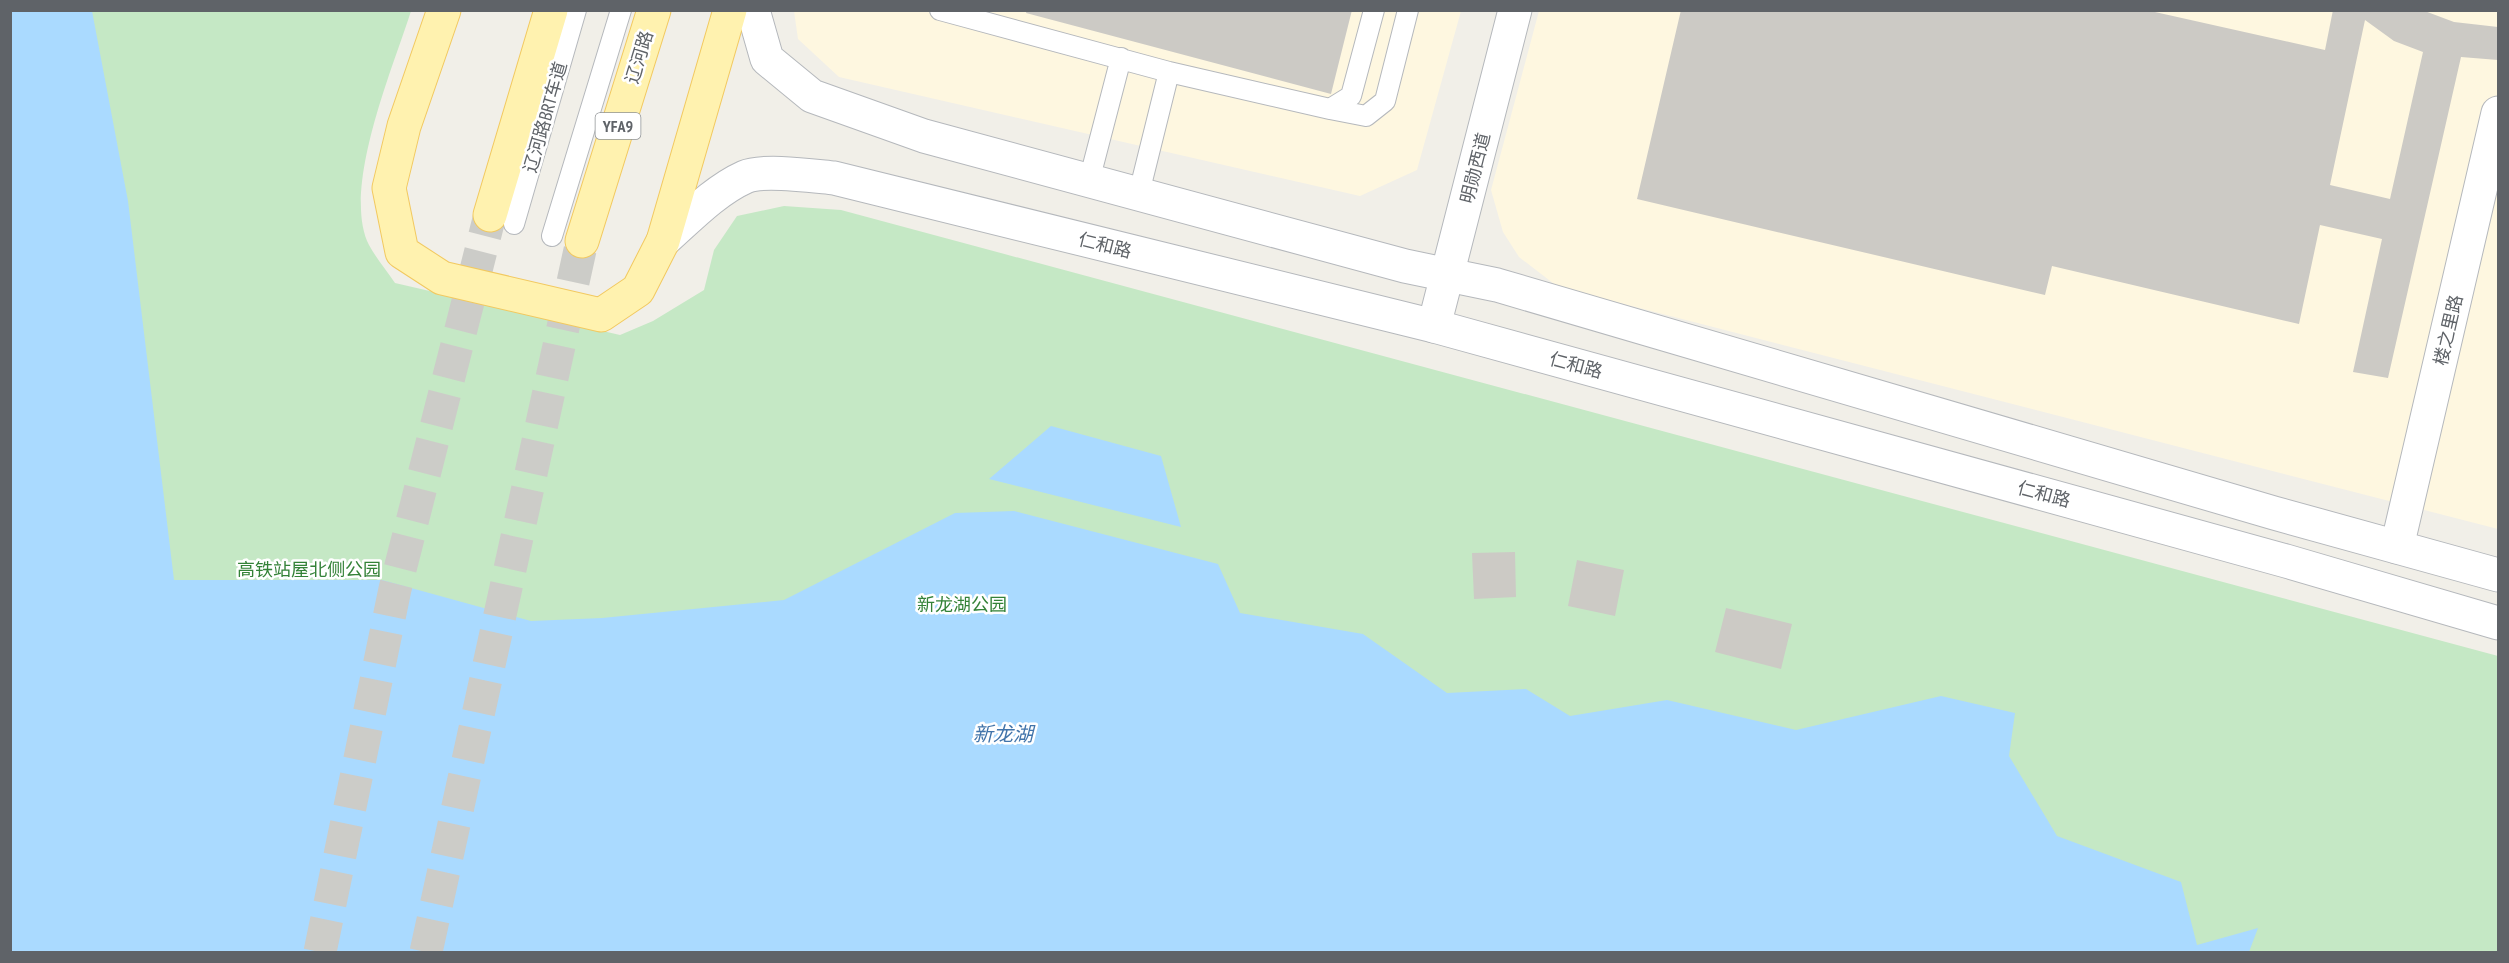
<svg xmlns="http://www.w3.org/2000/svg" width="2509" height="963" font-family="'PT Sans Narrow','Noto Sans SC',sans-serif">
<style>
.commercial{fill:#fef7e0}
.green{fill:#c5e8c5}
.water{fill:#aadaff}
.building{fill:#cccac5;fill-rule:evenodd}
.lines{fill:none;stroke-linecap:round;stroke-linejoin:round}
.primary-tunnel{stroke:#ccccc8;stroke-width:33;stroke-dasharray:33 16;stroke-linecap:butt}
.service-casing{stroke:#b5b8bc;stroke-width:22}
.minor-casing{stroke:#b5b8bc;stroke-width:35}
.tertiary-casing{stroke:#b5b8bc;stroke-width:35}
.primary-casing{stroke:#f2c960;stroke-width:35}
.service{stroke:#fff;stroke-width:20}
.minor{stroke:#fff;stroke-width:33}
.tertiary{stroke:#fff;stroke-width:33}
.primary{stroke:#fff2af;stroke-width:33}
.labels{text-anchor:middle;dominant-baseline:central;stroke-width:5;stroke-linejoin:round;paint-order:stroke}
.shield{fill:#fff;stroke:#8f9295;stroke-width:1.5}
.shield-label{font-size:16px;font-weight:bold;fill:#5f6368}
.street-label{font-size:18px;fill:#5f6368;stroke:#fff}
.park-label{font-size:18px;fill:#348238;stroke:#fff}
.water-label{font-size:20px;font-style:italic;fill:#4174aa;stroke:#fff}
</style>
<rect width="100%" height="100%" fill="#f1efe8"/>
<path class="commercial" d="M794,11h667l-44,159 -57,26 -521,-119 -41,-38z
M1539,11h959v518l-940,-242 -39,-30 -16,-25 -12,-42z"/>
<path class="green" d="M10,11h401c-18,57 -70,179 -42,234 7,13 18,26 26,38l225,52 33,-14 51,-31 10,-40 23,-34 47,-10 57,4 1657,446v296h-2487z"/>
<path class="water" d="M10,11h82l36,190 46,379h208l149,41 71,-3 182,-18 171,-87 59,-2 204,53 22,49 123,21 84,59 79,-4 44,27 97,-16 129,30 145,-34 74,17 -6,43 48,80 124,46 16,63 61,-17 -9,24h-2238z
M1051,426l110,30 20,71 -192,-48z"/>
<path class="building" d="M1027,10h325l-21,84 -305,-81z
M1681,10h465l179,40 8,-40h89l32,12 44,5v33l-37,-3 -73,321 -35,-6 29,-133 -62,-14 -21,99 -247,-58 -7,29 -408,-96zM2365,20l29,21 29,11 -33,147 -60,-14z
M1515,552l1,45 -42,2 -2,-46z
M1577,560l47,10 -9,46 -47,-10z
M1726,608l66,16 -11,45 -66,-17z"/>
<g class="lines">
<path class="primary-tunnel" d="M320,952l75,-363 95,-374
M426,952l156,-711"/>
<defs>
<path id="service" d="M940,10l229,62 161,37 21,-13 23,-86
M1330,109l36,7 19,-15 23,-91
M1089,181l32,-123
M1139,193l30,-121
M514,224l62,-214
M552,236l69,-226"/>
<path id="minor" d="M1434,326l81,-316
M2397,547l101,-434"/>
<path id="tertiary" d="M753,10l14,49 45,37 112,40 481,130 92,19 777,228 224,62
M663,241c25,-22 51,-50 82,-64 18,-8 68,-1 89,1l600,148 852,235 212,62"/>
<path id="primary" d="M444,10l-40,116 -15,62 13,64 40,26 159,37 37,-25 25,-49 67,-231
M490,215l61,-205
M582,241l72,-231"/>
</defs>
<use href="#service" class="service-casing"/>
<use href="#minor" class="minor-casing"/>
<use href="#tertiary" class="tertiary-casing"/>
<use href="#primary" class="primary-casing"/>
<use href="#service" class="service"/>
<use href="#minor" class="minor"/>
<use href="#tertiary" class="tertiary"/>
<use href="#primary" class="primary"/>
</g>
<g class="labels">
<rect class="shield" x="595.5" y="113" width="45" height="26" rx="4.5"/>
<g class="shield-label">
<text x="618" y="126">YFA9</text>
</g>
<g class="street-label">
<text transform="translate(639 57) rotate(-73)">辽河路</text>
<text transform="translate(545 117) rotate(-74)">辽河路BRT车道</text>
<text transform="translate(1475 168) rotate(-76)">明勋西道</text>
<text transform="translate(1105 245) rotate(14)">仁和路</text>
<text transform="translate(2448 330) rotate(-77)">楼之里路</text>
<text transform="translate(1576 365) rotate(15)">仁和路</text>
<text transform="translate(2044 494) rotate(15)">仁和路</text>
</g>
<g class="park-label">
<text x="309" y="569">高铁站屋北侧公园</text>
<text x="962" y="604">新龙湖公园</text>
</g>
<g class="water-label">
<text x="1003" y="734">新龙湖</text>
</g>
</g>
<rect width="2509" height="963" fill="none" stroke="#5f6368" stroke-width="24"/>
</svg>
